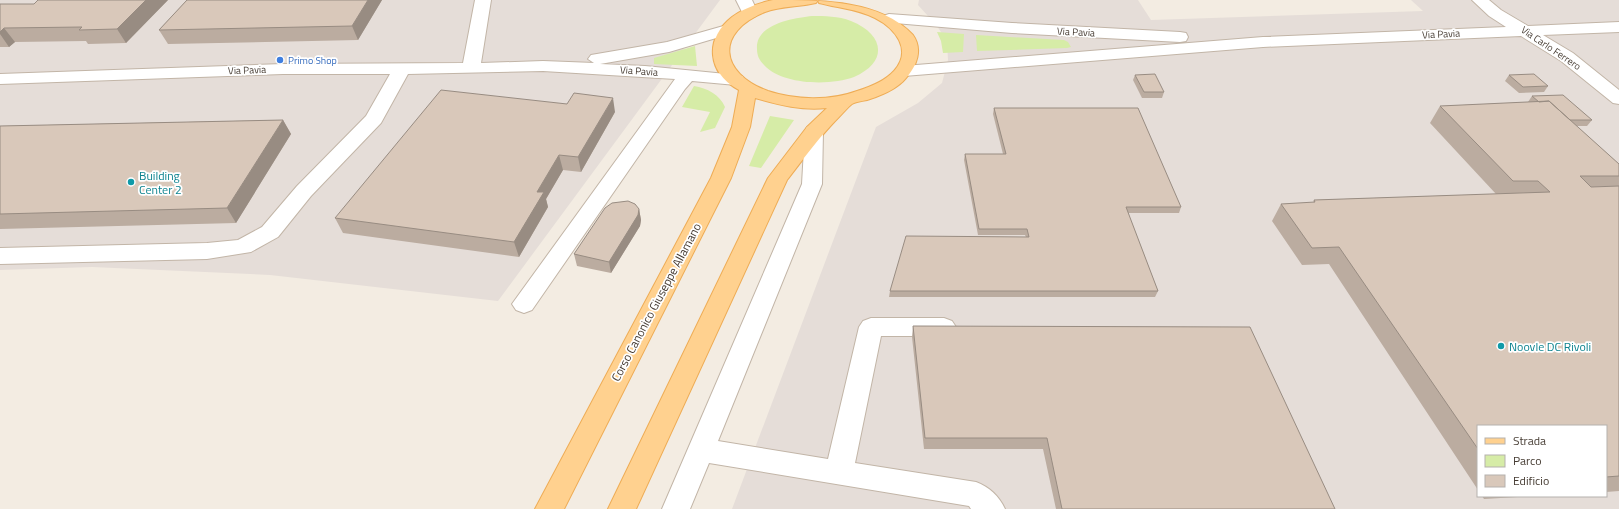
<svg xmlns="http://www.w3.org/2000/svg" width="1619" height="509" font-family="'Titillium Web',sans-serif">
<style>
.industrial{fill:#e5ddd8;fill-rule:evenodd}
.green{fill:#d6eca7}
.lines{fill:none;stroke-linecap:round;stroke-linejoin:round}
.minor-casing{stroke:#c2b5a7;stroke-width:2}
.major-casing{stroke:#eeac55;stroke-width:2}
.minor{fill:#fff;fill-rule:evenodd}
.major{fill:#ffd18f;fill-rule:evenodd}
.wall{fill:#bbaca0}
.shaded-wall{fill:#988c82}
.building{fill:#d9c8ba;stroke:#988c82}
.shop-dot{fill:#3f7fe0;stroke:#fff;stroke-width:1.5}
.culture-dot{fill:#0f9aa8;stroke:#fff;stroke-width:1.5}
.labels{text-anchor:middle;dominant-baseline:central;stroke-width:3.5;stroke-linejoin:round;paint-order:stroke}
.far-street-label{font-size:10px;fill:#453b32;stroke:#fff}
.far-shop-label{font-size:10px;fill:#366cbe;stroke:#fff;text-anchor:start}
.culture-label{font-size:12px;fill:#0d838f;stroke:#fff;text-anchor:start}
.street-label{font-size:12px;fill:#453b32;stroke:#fff}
</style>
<rect width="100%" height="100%" fill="#f3ece2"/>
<path class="industrial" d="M0,0h720l-222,301 -228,-26 -178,-8 -92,3z
M919,0h219l13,20 272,-9 -12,-11h208v509h-887l144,-382 42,-24 24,-20 6,-23 -1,-19 -10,-15 -19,-21zM1478,426h128v70h-128z"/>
<path class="green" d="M812,16c13,0 26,0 39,5 33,13 38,41 3,56 -24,9 -72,8 -90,-12 -5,-5 -7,-10 -7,-16 -2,-25 37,-31 55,-33z
M937,32l27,2 -1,18 -20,1 -2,-12z
M976,35l88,5 4,2 3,5 -4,1 -90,3z
M695,46l2,20 -43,-2v-6z
M694,86c13,2 26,9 31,21l-10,21 -15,4 10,-20 -28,-5z
M770,116l24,4 -33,48 -12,-2z"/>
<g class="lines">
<defs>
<path id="minor" d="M475,0h16l-10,63 62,-2 51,2 -6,-4 3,-4 76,-13 60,-17 6,2 2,3 -2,3 -64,19 -69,12 45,2 91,9 6,1 3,4 -3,4 -6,1 -44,-4 -7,8 -153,221 -8,3 -8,-3 -4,-6 163,-225 -132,-8 -135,3 -27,49 -70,73 -33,41 -27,15 -44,7 -207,5v-16l207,-5 31,-3 24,-13 35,-41 69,-70 24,-42h-107l-283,10v-10l283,-10 180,-1z
M736,0h16l6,13 -2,3 -6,2 -6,-2z
M1472,0h17l12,10 27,16 91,-4v10l-76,3 30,18 46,37v14l-6,-1 -52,-42 -40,-25 -258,11 -359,29 -6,-1 -3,-4 3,-4 6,-1 359,-29 243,-10 -17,-11z
M889,14l123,9 168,9 6,1 2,4 -2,4 -6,1 -168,-9 -129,-11 -2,-3 2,-3z
M814,125l7,2 2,4 -1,53 -104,257 110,18 31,-132 4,-6 8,-3h73l8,3 4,6 -4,6 -8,3h-63l-26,127 121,19c13,5 23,14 29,27h-34l-2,-3 -260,-43 -19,46h-28l140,-325 3,-53 2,-4z"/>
<path id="major" d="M773,0c48,0 108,0 140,35 10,14 4,31 -7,43 -9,11 -24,17 -36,21 -5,2 -13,2 -18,5 -4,3 -9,9 -13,13 -19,19 -35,41 -52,63l-151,329h-28l160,-331 39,-51 20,-19c-24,3 -48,-3 -72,-10l-5,29 -19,51 -167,331h-29l176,-331 21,-51 7,-37c-32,-17 -35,-51 -7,-73 12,-9 27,-14 41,-17zM818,0l1,3c19,5 38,6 56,15 20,10 38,32 19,53 -9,10 -24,16 -37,20 -27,10 -62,9 -89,0 -49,-18 -53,-59 -3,-79 16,-6 34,-5 51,-9z"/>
</defs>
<use href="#minor" class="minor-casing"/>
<use href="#major" class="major-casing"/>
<use href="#minor" class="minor"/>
<use href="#major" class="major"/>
</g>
<path class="wall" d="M38,0h130l-42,43 -38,1 -2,-3 -71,1 -6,5h-9v-43h34z
M187,0h195l-24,40 -190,4 -9,-14z
M1135,75l29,17 -2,6h-20l-9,-18z
M1509,75l39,11 -4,6 -25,1 -14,-12z
M1532,96l60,24 -5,6h-11l43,38v327l-13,1v-66h-128v64l-149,-226 -27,1 -30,-44 9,-17 32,-1 1,-3 182,-6 -66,-71 10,-17 89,-4h-1z
M994,108l187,99 -2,6h-51l30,78 -3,6h-266l1,-6 136,-54 -1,-2h-47l-14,-75 1,-6h38l-10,-40z
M615,112l-34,60 -18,-2 -17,29 2,8 -29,50 -176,-24 -8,-15z
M283,120l8,14 -55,89 -236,6v-103z
M639,209l2,11 -1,6 -29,47 -34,-7 -3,-12z
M913,326l422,183h-279l-13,-60h-119l-12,-112z
M1482,496h53l-51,3z"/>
<path class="shaded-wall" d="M146,0h22l-42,43 -9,-14z
M368,0h14l-24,40 -6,-14z
M4,28l11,14 -6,5 -9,-13v-2z
M613,98l2,14 -34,60 -3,-15z
M283,120l8,14 -55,89 -9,-15z
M559,155l4,15 -17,29 2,8 -29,50 -5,-15 23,-50z
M639,209l2,11 -1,6 -29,47 -2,-11z"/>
<path class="building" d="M38,0h108l-29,29 -38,1 3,-3 -78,1 -4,4v-28h34z
M187,0h181l-16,26 -193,4z
M1155,74l9,18h-20l-9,-17z
M1534,74l14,12 -25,1 -14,-12z
M441,90l126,14 7,-11 39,5 -35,59 -19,-2 -22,37h7l-30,50 -179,-24z
M1563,95l29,25h-22l-21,-19 -10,1 -7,-6z
M1549,101l70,63v12h-39l11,11 28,-1v290l-13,1v-51h-128v23l-139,-202 -27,1 -31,-44 34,-2 -1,-2 236,-8 -12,-11h-25l-73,-75z
M994,108h144l43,99h-55l32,84h-268l16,-55 123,1 -2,-8h-48l-14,-75h41z
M283,120l-56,88 -227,6v-88z
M628,201l7,3 4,5 -1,6 -29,47 -35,-8 31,-46 7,-5z
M913,326l337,1 85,182h-273l-15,-71h-122z"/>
<circle class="shop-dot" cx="280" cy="60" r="4"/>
<g class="culture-dot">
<circle cx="131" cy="182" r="4"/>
<circle cx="1501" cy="346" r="4"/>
</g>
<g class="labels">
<g class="far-street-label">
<text transform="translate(1076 32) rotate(3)">Via Pavia</text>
<text transform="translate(1441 34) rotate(-3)">Via Pavia</text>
<text transform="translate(1551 48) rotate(34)">Via Carlo Ferrero</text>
<text transform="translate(247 70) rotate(-2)">Via Pavia</text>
<text transform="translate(639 71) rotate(4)">Via Pavia</text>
</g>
<g class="far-shop-label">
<text x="288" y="60">Primo Shop</text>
</g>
<g class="culture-label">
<text x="139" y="175">Building<tspan x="139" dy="14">Center 2</tspan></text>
<text x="1509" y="346">Noovle DC Rivoli</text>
</g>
<g class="street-label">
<text transform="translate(656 302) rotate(-62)">Corso Canonico Giuseppe Allamano</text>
</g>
</g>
<rect x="1477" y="425" width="130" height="72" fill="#ffffff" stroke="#b5b1ad"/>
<rect x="1485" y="438" width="20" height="6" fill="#ffd18f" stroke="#b5b1ad"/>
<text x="1513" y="445" font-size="12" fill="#453b32">Strada</text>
<rect x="1485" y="455" width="20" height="12" fill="#d6eca7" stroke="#b5b1ad"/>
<text x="1513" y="465" font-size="12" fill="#453b32">Parco</text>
<rect x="1485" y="475" width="20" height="12" fill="#d9c8ba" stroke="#b5b1ad"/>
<text x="1513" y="485" font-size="12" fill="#453b32">Edificio</text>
</svg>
